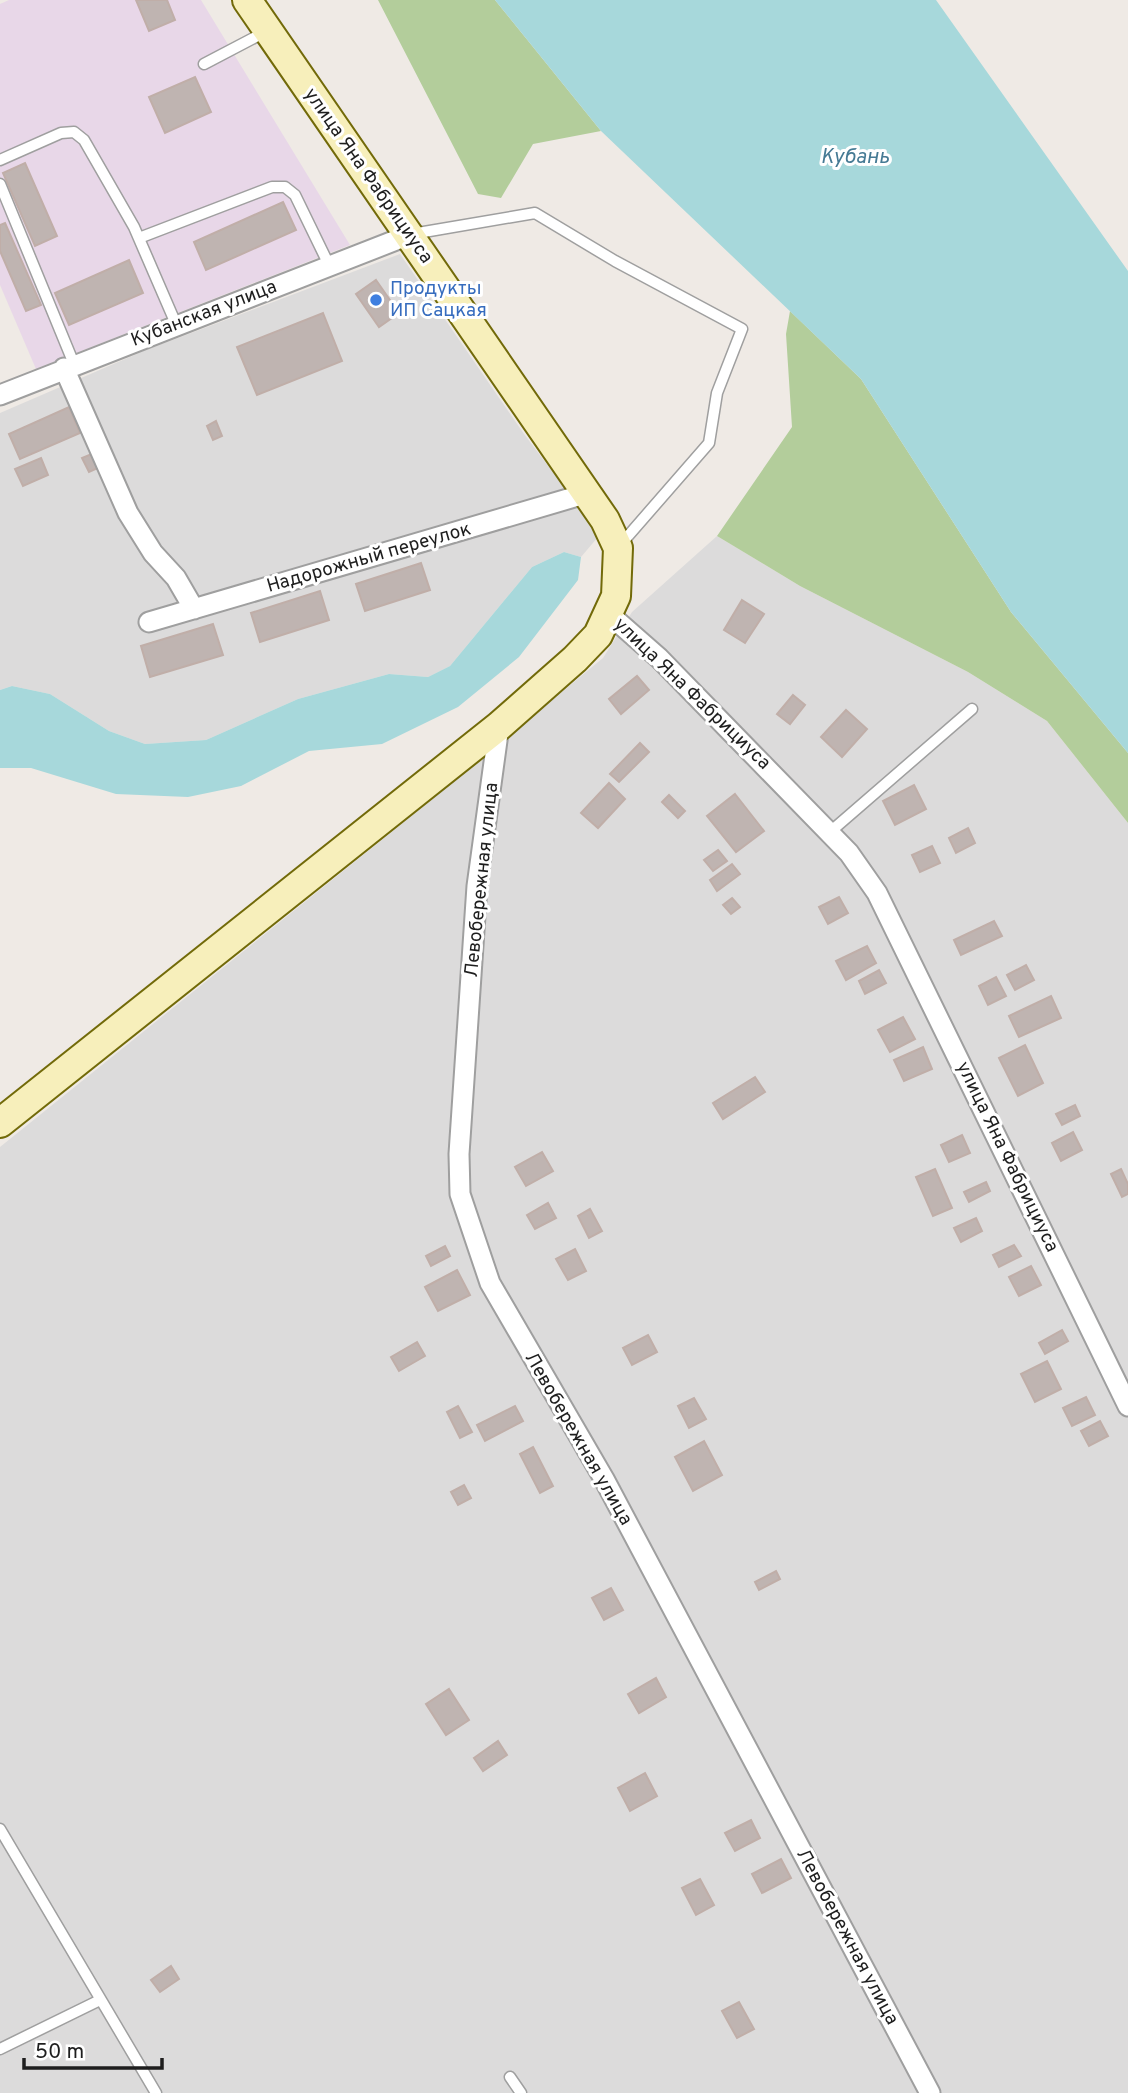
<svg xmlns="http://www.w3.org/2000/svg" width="1128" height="2093" font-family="Overpass,sans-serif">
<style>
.residential{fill:#dcdbdb}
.industrial{fill:#e8d7e8}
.forest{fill:#b3cd9b}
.water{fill:#a7d8db}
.building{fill:#bfb4b1;stroke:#c0aea8;stroke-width:2}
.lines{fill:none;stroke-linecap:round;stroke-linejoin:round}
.lane-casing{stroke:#9f9f9f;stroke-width:13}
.street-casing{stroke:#9f9f9f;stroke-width:23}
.secondary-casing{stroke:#726a09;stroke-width:32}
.lane{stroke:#fff;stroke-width:10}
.street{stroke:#fff;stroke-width:19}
.secondary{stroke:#f7efbb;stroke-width:28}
.shop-dot{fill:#3f7fe0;stroke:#fff;stroke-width:2.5}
.labels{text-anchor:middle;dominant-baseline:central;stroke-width:6;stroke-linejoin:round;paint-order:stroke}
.street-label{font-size:19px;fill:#1e1e1e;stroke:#fff}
.shop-label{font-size:19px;fill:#366cbe;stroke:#fff;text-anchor:start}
.water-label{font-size:21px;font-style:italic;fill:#457a94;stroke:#fff}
</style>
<rect width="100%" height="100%" fill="#efeae5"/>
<path class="residential" d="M400,254l124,180 62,82 12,21 -17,20 -17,-5 -32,15 -82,99 -22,11 -39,-3 -91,25 -92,41 -61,4 -36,-13 -59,-37 -38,-8 -12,4v-277l146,-63z
M717,536l83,50 168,86 79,49 81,102v1270h-1128v-946l429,-345 174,-144 29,-46z"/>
<path class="industrial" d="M9,0h192l149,245 -314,124 -36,-84v-281z"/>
<path class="forest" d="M378,0h117l106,131 -68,13 -32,54 -23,-4z
M790,311l71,68 150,233 117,141v70l-81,-102 -79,-49 -168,-86 -83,-50 75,-109 -6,-93z"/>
<path class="water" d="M495,0h441l192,271v482l-117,-141 -150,-233 -260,-248z
M564,552l17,5 -3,23 -59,77 -61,50 -76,37 -73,7 -68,35 -53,11 -72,-3 -85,-26h-31v-78l12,-4 38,8 59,37 36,13 61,-4 92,-41 91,-25 39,3 22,-11 82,-99z"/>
<path class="building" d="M136,0h31l8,20 -26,11z
M195,77l16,35 -46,21 -16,-36z
M25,163l32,73 -22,10 -32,-73z
M283,202l13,28 -90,40 -12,-28z
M5,223l36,82 -15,6 -26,-60v-26z
M129,260l14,33 -74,32 -14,-32z
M376,280l23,33 -20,14 -23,-33z
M323,313l19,48 -85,34 -20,-48z
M69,407l11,26 -60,26 -11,-25z
M216,421l6,15 -9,4 -6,-14z
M94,453l6,14 -11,5 -7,-14z
M41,458l7,17 -25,11 -8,-17z
M421,563l9,27 -65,21 -9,-27z
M320,591l9,29 -69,22 -9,-29z
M742,600l22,14 -19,29 -21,-13z
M213,624l10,31 -73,22 -9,-31z
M637,676l12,14 -28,24 -12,-15z
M793,695l12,10 -15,19 -13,-10z
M846,710l21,19 -25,28 -21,-20z
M640,743l9,9 -30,30 -9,-8z
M609,783l16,16 -27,29 -17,-15z
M914,785l12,24 -31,16 -12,-24z
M735,794l29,37 -28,21 -29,-36z
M669,795l16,16 -7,7 -16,-16z
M968,828l7,15 -19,10 -7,-15z
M932,846l8,17 -20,9 -8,-17z
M718,850l9,11 -14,10 -9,-11z
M732,864l8,10 -23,17 -7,-11z
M839,897l9,16 -20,11 -9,-17z
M732,898l8,9 -9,7 -8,-9z
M994,921l8,15 -41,19 -7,-15z
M867,946l9,17 -30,17 -10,-19z
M1026,965l8,15 -19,10 -8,-15z
M879,970l7,13 -21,11 -6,-13z
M996,977l10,19 -18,9 -9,-19z
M1051,996l10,22 -42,19 -10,-21z
M903,1017l12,22 -25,13 -12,-22z
M1025,1045l18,38 -25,13 -19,-38z
M923,1047l9,22 -28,12 -10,-21z
M755,1077l10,15 -42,27 -10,-16z
M1075,1105l5,11 -18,9 -6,-11z
M1073,1132l9,18 -21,11 -9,-18z
M962,1135l8,18 -21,9 -8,-17z
M542,1152l11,19 -27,15 -11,-19z
M935,1169l17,39 -19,8 -17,-39z
M1121,1169l7,15v10l-6,3 -11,-23z
M986,1182l4,9 -21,11 -5,-10z
M548,1203l8,15 -21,11 -8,-14z
M590,1209l12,22 -13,7 -11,-22z
M976,1218l6,13 -21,11 -7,-14z
M1014,1245l7,11 -22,11 -6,-12z
M445,1246l5,10 -19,10 -5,-10z
M575,1249l11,22 -18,9 -12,-21z
M1031,1266l10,19 -22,11 -10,-19z
M457,1270l13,25 -32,16 -13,-24z
M1062,1330l6,11 -23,13 -6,-11z
M648,1335l9,17 -25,13 -9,-17z
M417,1342l8,14 -26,15 -8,-14z
M1047,1361l14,28 -26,13 -14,-28z
M1086,1397l9,18 -23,11 -9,-18z
M694,1398l12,21 -17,9 -11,-22z
M458,1406l14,26 -12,6 -13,-26z
M515,1406l8,15 -38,20 -8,-16z
M1100,1421l8,15 -19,10 -8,-15z
M704,1441l18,34 -29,16 -18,-34z
M533,1447l20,39 -13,7 -20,-39z
M464,1485l7,13 -13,7 -7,-13z
M776,1571l4,8 -21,11 -4,-8z
M611,1588l12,22 -19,10 -12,-22z
M656,1678l10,19 -27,16 -11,-19z
M449,1689l20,31 -23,15 -20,-31z
M498,1741l9,14 -24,16 -9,-13z
M645,1773l12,23 -27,15 -12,-23z
M751,1820l9,18 -25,13 -10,-18z
M781,1859l10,19 -29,15 -10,-19z
M700,1879l14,26 -18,10 -14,-27z
M171,1966l8,13 -19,13 -9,-12z
M739,2002l15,27 -17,9 -15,-27z"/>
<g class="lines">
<defs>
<path id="lane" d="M204,64l63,-33
M0,160l61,-27 13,-1 10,8 50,87 42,97
M0,184l74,180
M412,234l123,-21 80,48 127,68 -25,64 -8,50 -88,101
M139,238l133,-51h13l10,8 34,70
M830,832l142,-123
M0,1829l156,264
M0,2049l100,-49
M510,2077l11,16"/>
<path id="street" d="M64,368l64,145 25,40 23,25 18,31
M0,395l409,-160
M610,615l49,43 190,195 28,40 251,513
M149,622l439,-129
M499,726l-22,160 -18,268 1,40 30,89 114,196 326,614"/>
<path id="secondary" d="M0,1123l499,-397 76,-67 23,-24 18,-39 2,-48 -13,-28 -358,-520"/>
</defs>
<use href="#lane" class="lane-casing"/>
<use href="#street" class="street-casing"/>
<use href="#secondary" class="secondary-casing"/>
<use href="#lane" class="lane"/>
<use href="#street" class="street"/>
<use href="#secondary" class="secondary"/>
</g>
<circle class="shop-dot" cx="376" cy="300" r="7"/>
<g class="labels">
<g class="street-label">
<text transform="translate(368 176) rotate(55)">улица Яна Фабрициуса</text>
<text transform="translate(204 314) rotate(-21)">Кубанская улица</text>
<text transform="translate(369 558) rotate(-16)">Надорожный переулок</text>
<text transform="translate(692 694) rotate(44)">улица Яна Фабрициуса</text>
<text transform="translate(482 880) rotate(-84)">Левобережная улица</text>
<text transform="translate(1007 1157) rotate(64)">улица Яна Фабрициуса</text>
<text transform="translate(578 1439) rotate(60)">Левобережная улица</text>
<text transform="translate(847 1937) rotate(62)">Левобережная улица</text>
</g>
<g class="shop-label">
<text x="390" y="289">Продукты<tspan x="390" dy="22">ИП Сацкая</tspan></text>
</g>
<g class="water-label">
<text x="855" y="157">Кубань</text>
</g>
</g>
<path d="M24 2058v10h138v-10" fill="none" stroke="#1e1e1e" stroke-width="3.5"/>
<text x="35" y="2058" font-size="21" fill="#1e1e1e" stroke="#ffffff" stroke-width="5" paint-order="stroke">50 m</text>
</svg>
